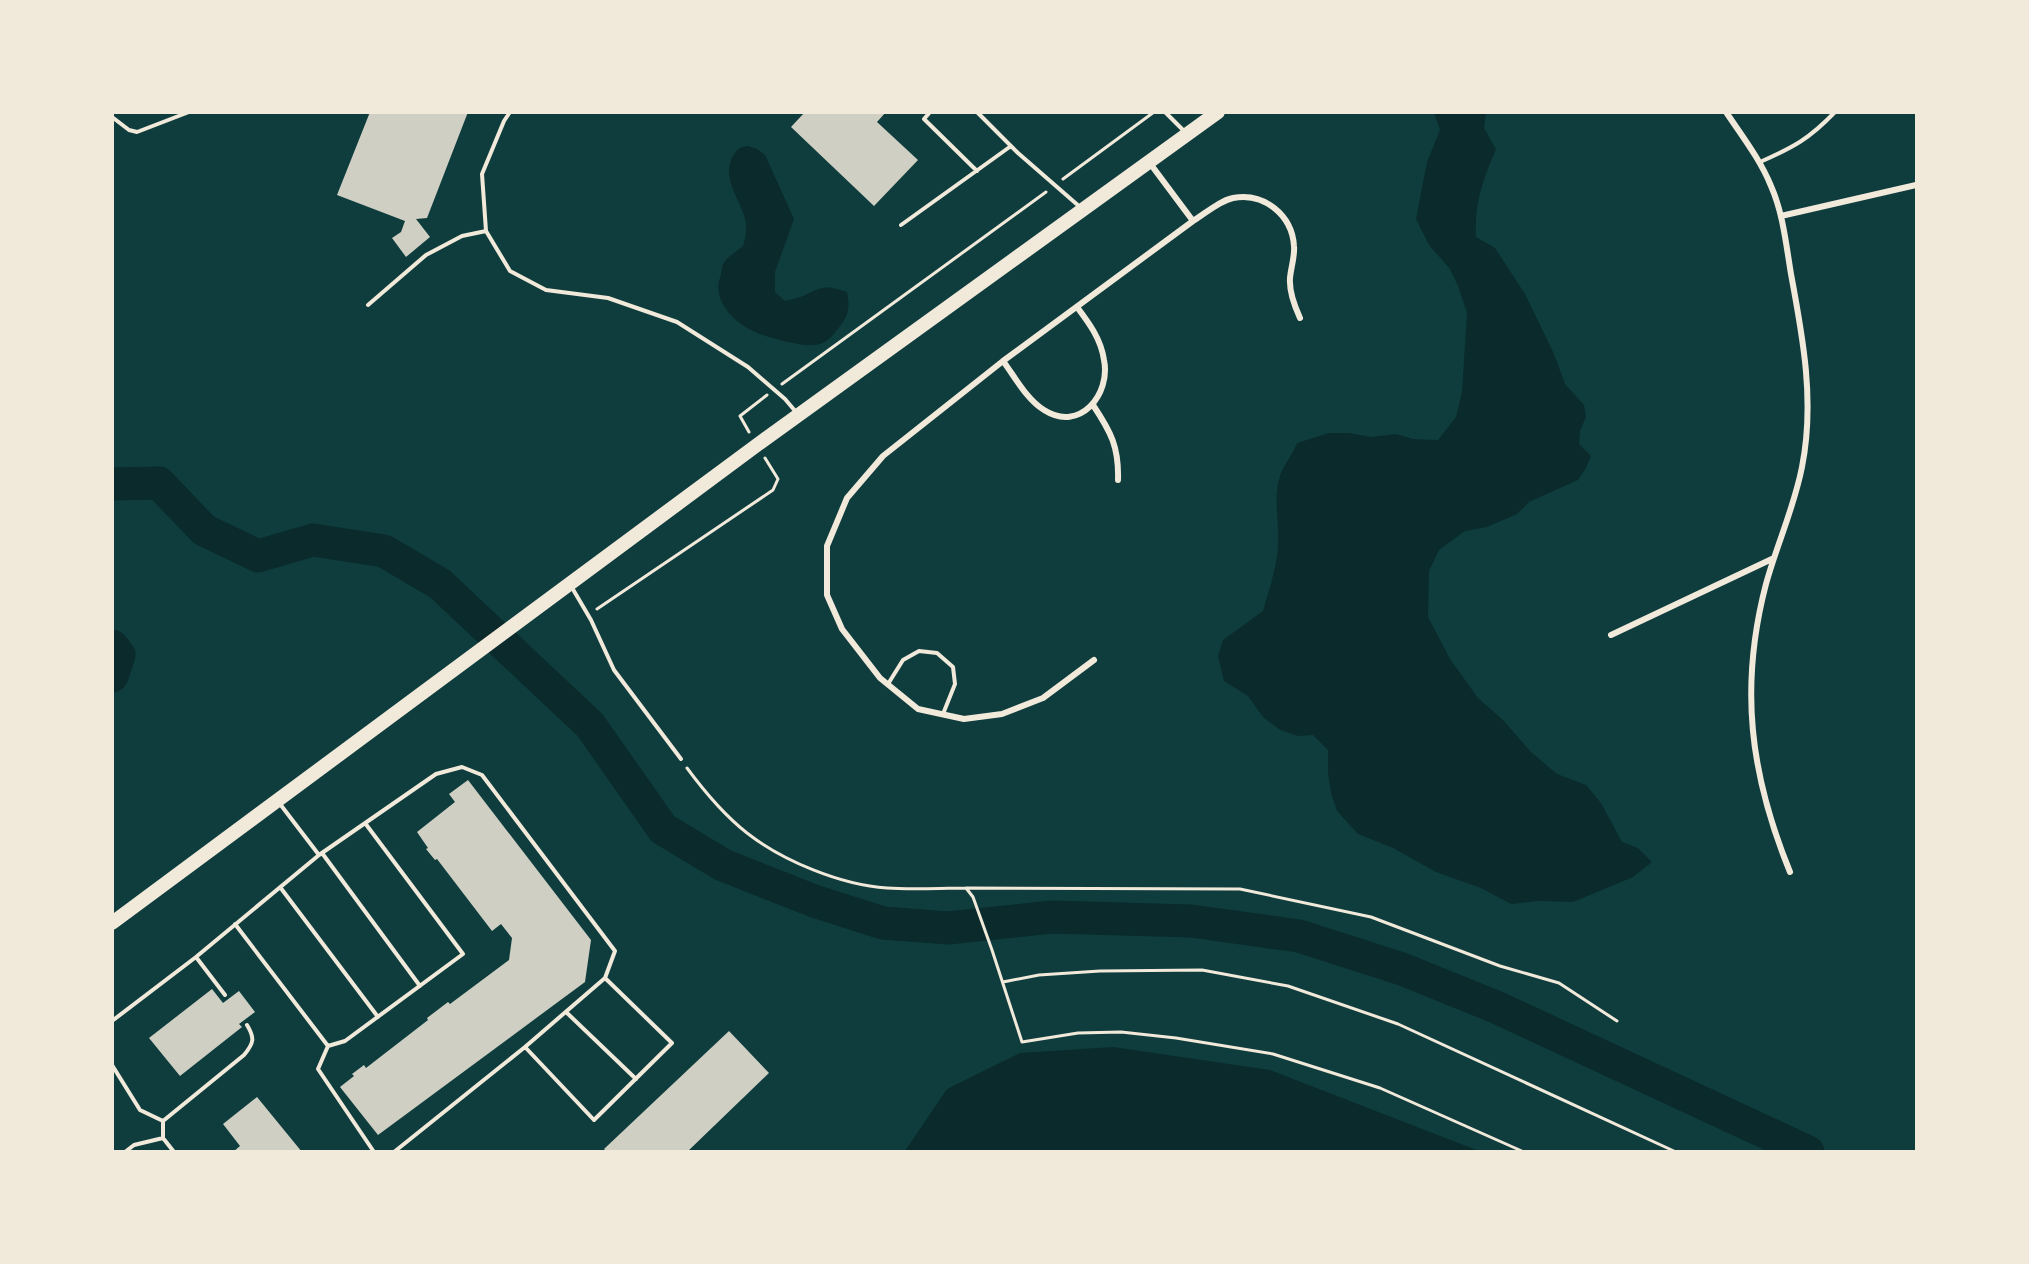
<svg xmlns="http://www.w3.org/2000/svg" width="2029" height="1264" font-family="Roboto,sans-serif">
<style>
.water{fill:#0a2a2b}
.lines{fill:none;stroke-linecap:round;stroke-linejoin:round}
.river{stroke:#0a2a2b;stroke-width:33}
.building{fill:#cfcfc3}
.path{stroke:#f1e9da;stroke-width:3}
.service{stroke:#f1e9da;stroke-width:4}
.minor{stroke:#f1e9da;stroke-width:6}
.trunk{stroke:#f1e9da;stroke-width:14}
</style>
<rect width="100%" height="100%" fill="#0f3d3e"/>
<path class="water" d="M1434,113h52l-2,15 12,21c-13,31 -22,54 -20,88l19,11 30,46 29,60 11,30 19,21 2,12 -6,14 -1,13 12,12 -5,12 -8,12 -49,22 -12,12 -30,13 -22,4 -26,19 -10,21 -1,46 22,42 28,39 25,22 28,32 26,22 29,11 15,18 21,39 16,6 14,14 -19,15 -60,25 -34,-1 -28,3 -30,-16 -45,-16 -43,-24 -35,-14 -21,-23 -6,-18 -3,-20v-23l-15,-15 -15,1 -18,-6 -17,-13 -15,-21 -24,-15 -6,-25 5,-16 40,-29c6,-22 15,-46 15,-69 1,-22 -5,-44 2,-66 3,-10 13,-22 17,-33l32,-10h20l22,4 25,-3 17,5 25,1 18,-23 6,-25 5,-79 -9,-27 -8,-17 -21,-24 -13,-26 11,-57 13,-32z
M748,146l9,3 8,6 29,64 -19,53v20l10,9c7,-2 14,-3 20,-6 17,-9 23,-10 42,-3 3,13 2,24 -7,34 -6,8 -11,15 -20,18 -11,3 -22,0 -32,-2 -26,-6 -47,-12 -63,-34 -6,-10 -9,-19 -5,-30 2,-6 1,-12 5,-17 5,-6 12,-10 18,-15 2,-7 4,-16 3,-23 -4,-23 -26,-44 -13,-67 4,-7 7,-9 15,-10z
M1113,1047l157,23 209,81h-574l42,-62 73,-36z"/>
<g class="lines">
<path class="river" d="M112,484l47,-1 45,47 54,26 55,-16 71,11 56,33 150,141 73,104 60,36 91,36 69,22 65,5 104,-11 139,4 108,15 103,33 94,38 312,145
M112,646l7,9 -7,21"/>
</g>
<path class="building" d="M370,112h98l-41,106 -11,1 14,18 -24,20 -14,-19 9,-6 4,-11 -68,-26z
M805,112h81l-9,10 41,38 -44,46 -83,-79z
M468,780l123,160 -6,42 -207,153 -38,-48 14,-11 -2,-2 12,-9 2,3 62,-48 -1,-2 21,-16 2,2 59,-44 3,-22 -11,-14 -9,7 -55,-72 -2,1 -9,-11 2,-1 -11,-16 38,-30 -6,-8z
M212,989l11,14 16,-12 16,21 -16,12 3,3 -62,49 -31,-38z
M729,1031l40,42 -82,79h-80l-3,-3z
M257,1097l45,55h-69l7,-6 -17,-22z"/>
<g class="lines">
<path class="path" d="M1063,179l91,-67
M782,384l264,-192
M749,432l-9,-16 27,-21
M597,609l176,-119 5,-11 -13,-21
M687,768c17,23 37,47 60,65 36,28 94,52 140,55 26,2 53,0 79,0l7,9 19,53 30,92 56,-9 43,-1 55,6 97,16 107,34 144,64
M966,888l274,1 131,28 129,49 59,17 58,38
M1003,982l36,-7 61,-4 102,-1 86,16 110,38 278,128"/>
<path class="service" d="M510,112l-6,9 -22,53 4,57 24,40 36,19 62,8 69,24 71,45 37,32 11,13
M930,112l-6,7 53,52
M977,112l41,41 62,54
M1165,112l20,20
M112,117l17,13 8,2 52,-20
M1760,162c34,-15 49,-23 75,-50
M901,225l110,-79
M368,305l58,-50 36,-19 24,-5
M571,586l20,34 23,50 67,89
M888,684l15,-24 16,-9 18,2 16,14 2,17 -12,30
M280,804l39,51 117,-81 26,-7 20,8 133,176 -10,27 67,65 -78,77 -69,-73 -131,105
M322,853l98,133
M280,887l98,130
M235,924l93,122
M196,957l29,38
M566,1012l70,67
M112,1021l84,-64 123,-102
M328,1046l17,-5 118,-87 -98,-131
M328,1046l-10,23 56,83
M525,1047l80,-69
M112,1065l28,45 23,11
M163,1138v-17l81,-66c10,-12 11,-17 3,-30
M125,1152l9,-7 29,-7 11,14"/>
<path class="minor" d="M1726,112c16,24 34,47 45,74 12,27 15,58 20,88 12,64 24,128 11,193 -8,41 -25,77 -36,117 -27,103 -16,190 24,288
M1149,162l44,59
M1781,216l135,-31
M1003,361c12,16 24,39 41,49 36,23 67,-16 60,-50 -3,-21 -15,-37 -27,-53
M1093,405c18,27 26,42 25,75
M1611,635l163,-77
M1094,660l-51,38 -41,16 -38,5 -46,-10 -38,-31 -38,-49 -15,-34v-49l20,-48 36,-42 120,-95 190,-140c13,-8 26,-20 40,-23 31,-6 59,17 61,48 1,10 -3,21 -4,32 -1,14 4,27 10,40"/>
<path class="trunk" d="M112,923l645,-478 461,-333"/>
</g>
<rect width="2029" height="1264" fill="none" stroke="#f1e9da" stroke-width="228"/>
</svg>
